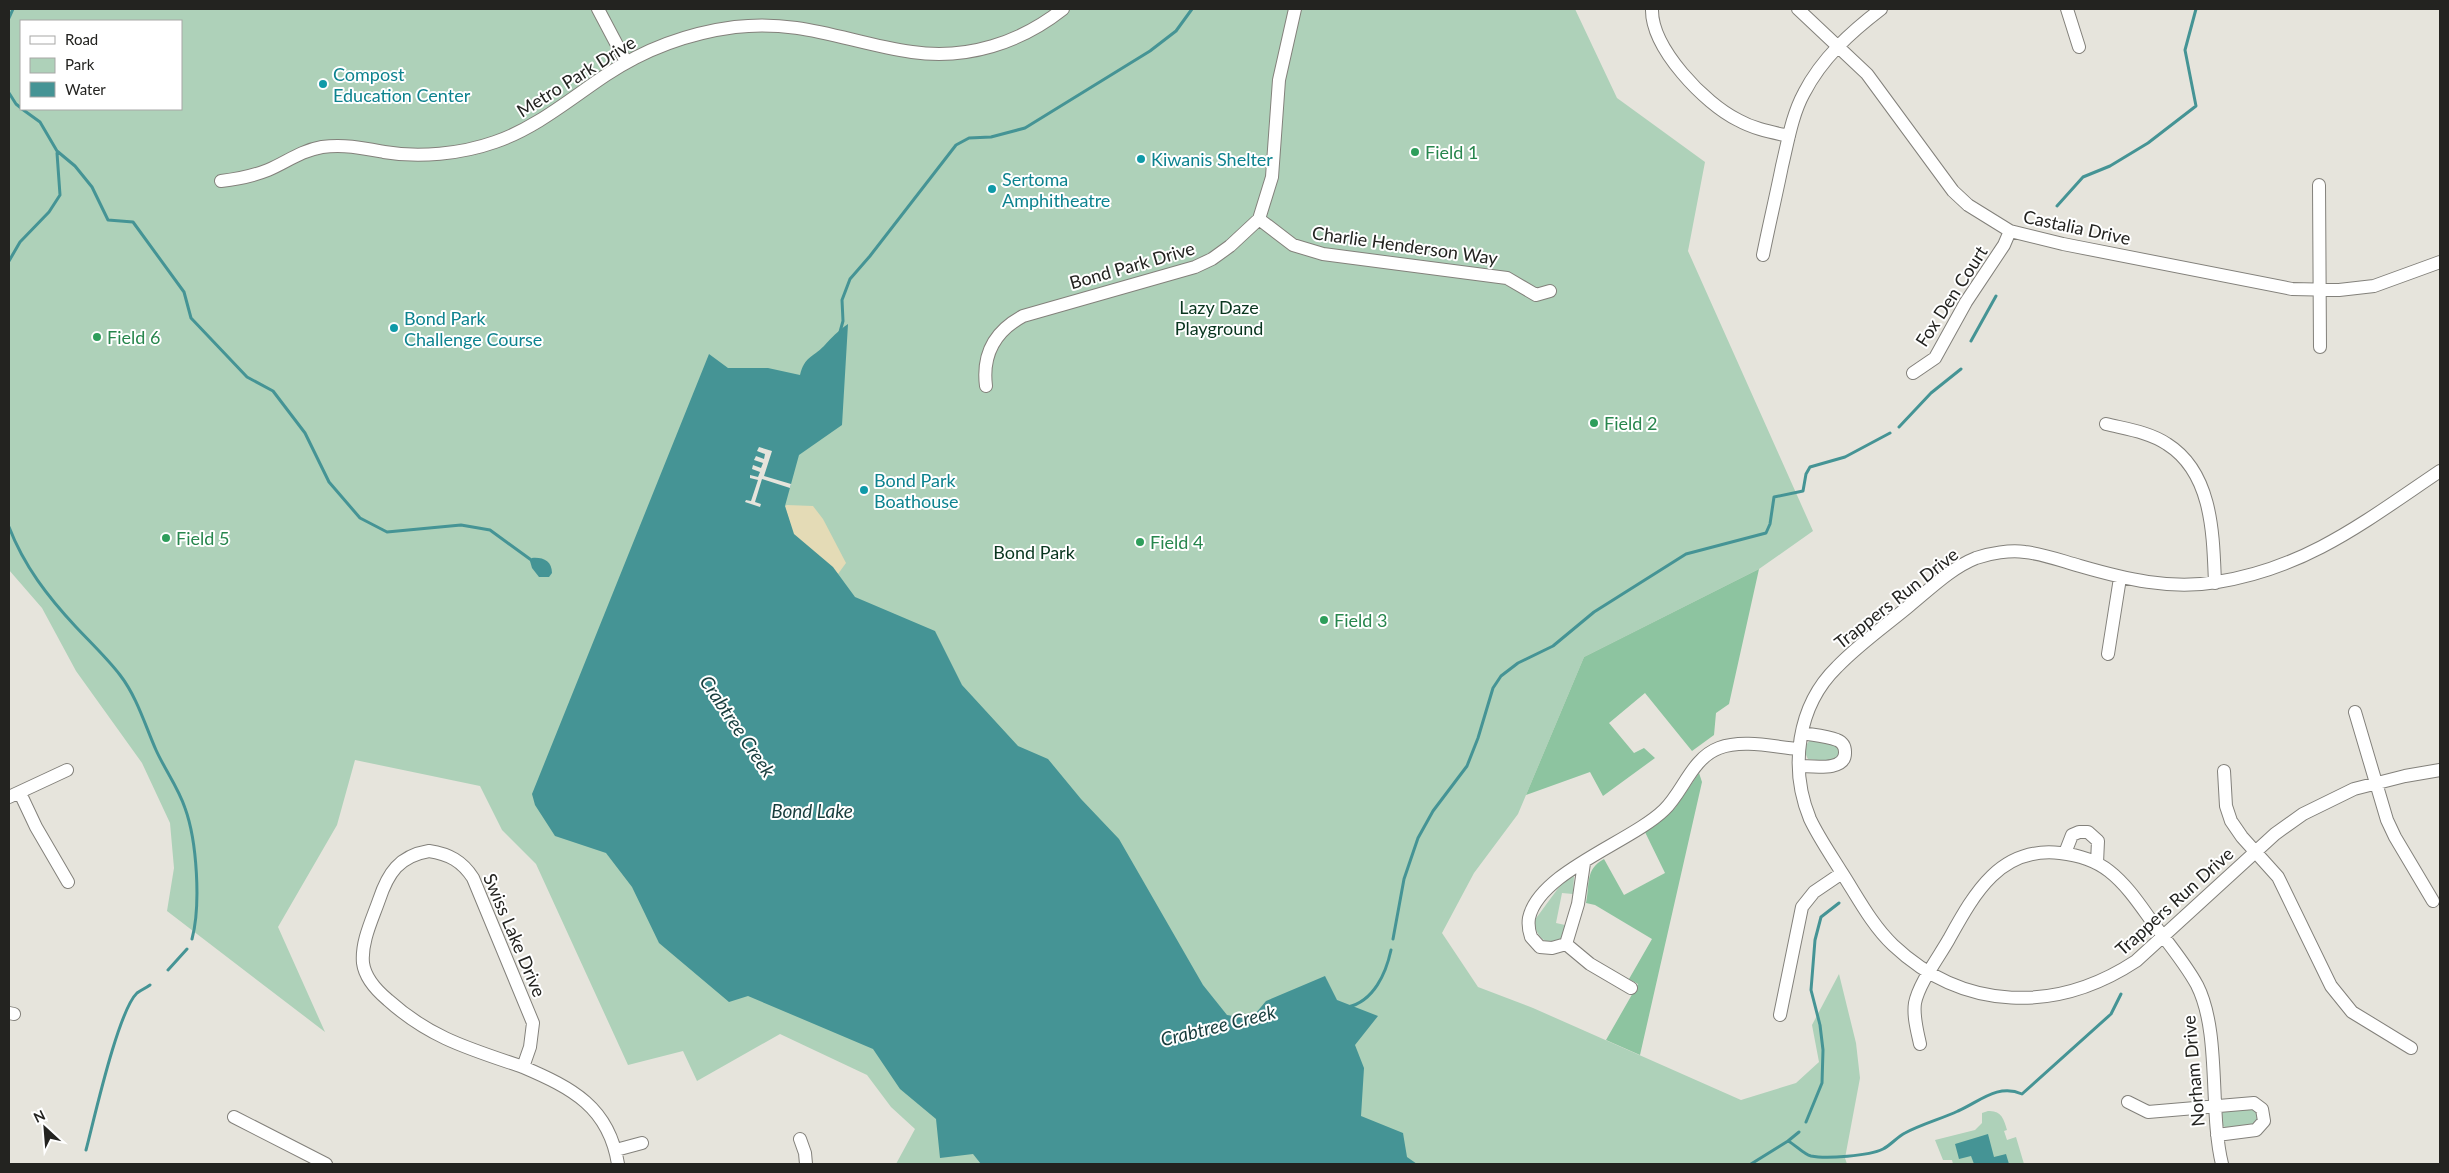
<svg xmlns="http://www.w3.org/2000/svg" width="2449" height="1173" font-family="Lato,sans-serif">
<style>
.green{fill:#aed1b9;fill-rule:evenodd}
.forest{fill:#8dc4a0}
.sand{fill:#e4dbb6}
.water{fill:#459495}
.pier{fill:#e6e4dc}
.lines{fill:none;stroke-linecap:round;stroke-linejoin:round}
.stream{stroke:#459495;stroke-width:3}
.minor-casing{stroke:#83817b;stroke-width:14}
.minor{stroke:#fff;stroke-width:12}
.culture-dot{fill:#0f9aa8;stroke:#fff;stroke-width:2}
.leisure-dot{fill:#2e9e5b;stroke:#fff;stroke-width:2}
.labels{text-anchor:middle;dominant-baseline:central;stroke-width:4;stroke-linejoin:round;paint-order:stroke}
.culture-label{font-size:18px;fill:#0d838f;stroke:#fff;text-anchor:start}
.street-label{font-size:18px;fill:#232320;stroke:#fff}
.leisure-label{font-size:18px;fill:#27864d;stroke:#fff;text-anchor:start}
.park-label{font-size:18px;fill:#08351e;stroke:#fff}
.water-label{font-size:19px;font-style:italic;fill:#173d3d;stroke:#fff}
</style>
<rect width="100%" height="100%" fill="#e6e4dc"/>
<path class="green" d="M9,9h1566l42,89 88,64 -17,89 125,280 -54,38 -175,88 -66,157 -44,59 -32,60 36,54 55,21 208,92 55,-17 23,-21 -7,-37 27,-51 17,69 4,35 -15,80 2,6h-951l19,-35 -24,-22 -24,-32 -87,-41 -83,47 -14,-30 -55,14 -92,-201 -34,-34 -22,-44 -125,-26 -18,65 -59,102 47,105 -158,-121 7,-43 -4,-45 -28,-60 -66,-92 -34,-63 -33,-38zM21,21h160v88h-160z
M1811,740l25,6 3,4v6l-6,6 -25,-3c-4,-6 -3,-16 3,-19z
M1574,876l-1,18 -11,-1 -6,30 9,2 -3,13c-15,11 -26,-1 -28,-17l28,-38z
M2252,1107l8,6 -3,11 -30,4 -4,-2 -1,-15z
M1988,1111c13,-1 16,8 19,19l-3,1 3,9 9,-3 8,27h-71l-1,-4h-9l-8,-20 40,-10 7,-7v-10z"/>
<path class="forest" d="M1759,569l-30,135 -13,9 -2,22 -22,16 -47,-58 -36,30 25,30 10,-5 11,10 -52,38 -13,-24 -64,23 58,-138z
M1699,773l3,9 -62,273 -34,-15 32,-56 -9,-5 23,-40 -57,-34 -9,-2c4,-19 -1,-34 18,-44l20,36 41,-22 -20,-41 30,-24z"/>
<path class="sand" d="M787,505l26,1 10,13 23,44 -8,11 -45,-40 -8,-28z"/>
<path class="water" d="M848,324l-6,101 -43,30 -14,51 9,28 39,33 22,30 80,34 27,54 56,61 30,13 33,40 38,40 84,146 24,30 24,4 15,-18 59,-25 12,24 41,16 -23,29 9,23 -3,48 42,17 4,24 10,7h-436l-8,-10 -33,4 -4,-39 -36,-30 -27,-40 -125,-53 -19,6 -70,-59 -27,-56 -26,-34 -51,-17 -20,-31 -3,-11 177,-440 19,14h40l32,7c5,-19 12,-17 24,-29 8,-9 14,-15 24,-22z
M532,558c11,-1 20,3 20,15l-3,4h-10l-7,-9 -2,-7z
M1988,1134l6,23 12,-3 3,10h-35l-3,-8 -12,3 -4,-15z"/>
<path class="pier" d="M759,447l13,4 -8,25 27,8 -1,4 -28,-9 -7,23 6,2 -1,3 -15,-5 1,-2 5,1 7,-21 -8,-2v-3l8,2 2,-5 -8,-3 1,-4 8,3 2,-5 -9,-3 2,-4 8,3 1,-5 -8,-3z"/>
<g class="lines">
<path class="stream" d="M9,18l4,-9
M9,93l7,11 5,4
M22,109l18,13 17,29 18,15 17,21 16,33 25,2 51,70 7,26 56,59 26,14 32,42 24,49 31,36 27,14 74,-7 29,5 44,32
M2057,206l26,-29 27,-11 38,-23 48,-37 -11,-56 11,-41
M9,261l11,-19 29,-30 11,-17 -3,-42
M840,332l3,-11 -1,-21 8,-21 20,-23 86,-111 13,-7 22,-1 34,-9 125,-77 26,-20 16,-22
M1971,341l25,-45
M1899,427l32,-34 30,-24
M9,527c15,39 39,70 67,100 15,16 31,31 44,48 17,22 25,50 36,75 9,20 22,37 29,58 12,33 16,97 7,131
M1393,939l11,-60 14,-41 15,-27 34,-45 11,-28 15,-50 8,-12 17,-13 35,-17 41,-34 92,-58 80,-21 4,-9 4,-27 29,-6 3,-17 4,-7 35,-10 45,-24
M168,970l19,-21
M1348,1007c26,-6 38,-34 43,-57
M1806,1122l16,-39 1,-33 -3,-25 -9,-35 4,-50 6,-23 18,-14
M1788,1141l11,-9
M86,1150c8,-30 32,-139 51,-157 4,-3 9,-5 13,-8
M1751,1164l37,-23c8,4 15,13 23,15 15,3 58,0 72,-7 8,-4 14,-12 22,-16 17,-9 36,-14 53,-22 21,-9 40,-28 64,-17l89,-80 10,-20"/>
<defs>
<path id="minor" d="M598,9l28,53
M1652,9c-1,39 53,95 86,111 16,9 33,12 51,16
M1798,9l69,65 86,117 15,14 42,26 53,13 229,45 47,1 35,-4 66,-24
M2067,9l12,38
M221,181c17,-2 32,-5 47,-11 19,-8 32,-19 54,-23 22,-3 41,1 62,5 35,6 77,2 111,-10 41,-14 75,-43 111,-67 39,-26 83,-42 129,-48 67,-8 114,16 177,25 55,8 108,-9 151,-43
M2319,185l1,162
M1259,219l34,26 30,9 184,24 29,17 14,-4
M1763,255c6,-30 13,-59 19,-89 6,-25 10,-51 22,-73 18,-35 47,-61 77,-84
M1913,373l22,-15 31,-56 38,-57 6,-14
M986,386c-4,-32 9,-55 37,-70l172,-49 17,-8 18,-13 29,-27 13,-42 7,-97 16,-71
M2106,424c20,5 43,8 61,20 46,29 46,91 48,139
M2440,471c-73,49 -133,97 -223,111 -47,8 -92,-3 -137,-16 -18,-5 -36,-12 -55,-14 -15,-2 -35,1 -49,6 -25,10 -46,31 -67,48 -24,20 -50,38 -72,61 -40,39 -48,101 -27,152 9,19 21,36 32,54 16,25 30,52 51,72 71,67 164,68 243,16l139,-127 28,-20 51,-25 51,-13 35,-6
M2108,654l12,-76
M2355,712l32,108 8,17 38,64
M1799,766c13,0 47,6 46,-14 0,-6 -3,-10 -8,-12 -11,-4 -24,-5 -35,-7
M2224,771l2,35 5,15 11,16 36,40 53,109 21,26 59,36
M20,793l16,34 32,55
M9,797l58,-27
M429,851c20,3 33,10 44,27l60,145 -3,24 -7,20c-53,-18 -93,-29 -135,-67 -12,-10 -23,-22 -25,-37 -2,-21 9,-43 16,-63 9,-27 20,-44 50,-49z
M2065,853l7,-18 7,-3h9l10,9 -1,22
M1584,863l-6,41 -12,40 -14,4 -12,-1 -9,-10c-2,-6 -3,-13 -2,-19 10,-46 102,-76 135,-108 19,-18 28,-52 55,-62 24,-9 55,-1 79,1
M1566,944l24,20 41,24
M9,1013l5,1
M1780,1015l22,-108 12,-15 28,-19
M1920,1044c-3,-14 -7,-28 -5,-41 4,-20 24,-46 34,-64 25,-45 51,-93 111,-86 18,2 35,7 49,18 18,14 31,34 44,52 15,20 32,40 44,62 24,47 12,126 25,179
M523,1067c49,21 86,40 95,97
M2128,1102l20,10 106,-9 8,6 2,12 -8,9 -39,5
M234,1117l92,47
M800,1139l5,14 1,11
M616,1150l26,-7"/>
</defs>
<use href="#minor" class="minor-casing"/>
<use href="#minor" class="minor"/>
</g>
<g class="culture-dot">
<circle cx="323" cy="84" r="5"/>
<circle cx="1141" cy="159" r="5"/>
<circle cx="992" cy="189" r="5"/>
<circle cx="394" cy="328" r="5"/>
<circle cx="864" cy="490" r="5"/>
</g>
<g class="leisure-dot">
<circle cx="1415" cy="152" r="5"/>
<circle cx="97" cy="337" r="5"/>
<circle cx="1594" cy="423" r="5"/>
<circle cx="166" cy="538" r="5"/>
<circle cx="1140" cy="542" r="5"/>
<circle cx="1324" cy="620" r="5"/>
</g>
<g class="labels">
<g class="culture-label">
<text x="333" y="74">Compost<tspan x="333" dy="21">Education Center</tspan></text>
<text x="1151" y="159">Kiwanis Shelter</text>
<text x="1002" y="179">Sertoma<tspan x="1002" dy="21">Amphitheatre</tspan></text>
<text x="404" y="318">Bond Park<tspan x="404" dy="21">Challenge Course</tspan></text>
<text x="874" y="480">Bond Park<tspan x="874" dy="21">Boathouse</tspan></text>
</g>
<g class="street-label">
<text transform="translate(576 76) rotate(-32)">Metro Park Drive</text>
<text transform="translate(2077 227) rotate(12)">Castalia Drive</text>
<text transform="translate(1405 245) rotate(8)">Charlie Henderson Way</text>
<text transform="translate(1132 265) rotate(-16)">Bond Park Drive</text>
<text transform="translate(1951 296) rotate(-57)">Fox Den Court</text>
<text transform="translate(1896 598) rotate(-38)">Trappers Run Drive</text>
<text transform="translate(2174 901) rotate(-42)">Trappers Run Drive</text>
<text transform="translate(515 935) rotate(67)">Swiss Lake Drive</text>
<text transform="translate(2193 1071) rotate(-95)">Norham Drive</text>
</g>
<g class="leisure-label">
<text x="1425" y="152">Field 1</text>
<text x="107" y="337">Field 6</text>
<text x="1604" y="423">Field 2</text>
<text x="176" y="538">Field 5</text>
<text x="1150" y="542">Field 4</text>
<text x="1334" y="620">Field 3</text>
</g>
<g class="park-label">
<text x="1219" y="307">Lazy Daze<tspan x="1219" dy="21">Playground</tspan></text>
<text x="1034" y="552">Bond Park</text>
</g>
<g class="water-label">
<text transform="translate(738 726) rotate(56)">Crabtree Creek</text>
<text x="812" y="810">Bond Lake</text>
<text transform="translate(1218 1025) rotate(-14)">Crabtree Creek</text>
</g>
</g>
<rect width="2449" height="1173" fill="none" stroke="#232320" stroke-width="20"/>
<rect x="20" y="20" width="162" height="90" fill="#ffffff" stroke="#a7a7a6"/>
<rect x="30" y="36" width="25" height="8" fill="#ffffff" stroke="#a7a7a6"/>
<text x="65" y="45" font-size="15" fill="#232320">Road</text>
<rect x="30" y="58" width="25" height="15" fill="#aed1b9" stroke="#a7a7a6"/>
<text x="65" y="70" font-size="15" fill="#232320">Park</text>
<rect x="30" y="82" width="25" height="15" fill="#459495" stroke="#a7a7a6"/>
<text x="65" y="95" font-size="15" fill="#232320">Water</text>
<g transform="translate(45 1128) rotate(334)" stroke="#ffffff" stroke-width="4" paint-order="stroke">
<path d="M0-4L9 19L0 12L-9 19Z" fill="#232320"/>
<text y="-8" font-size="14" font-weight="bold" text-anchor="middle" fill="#232320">N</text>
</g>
</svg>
